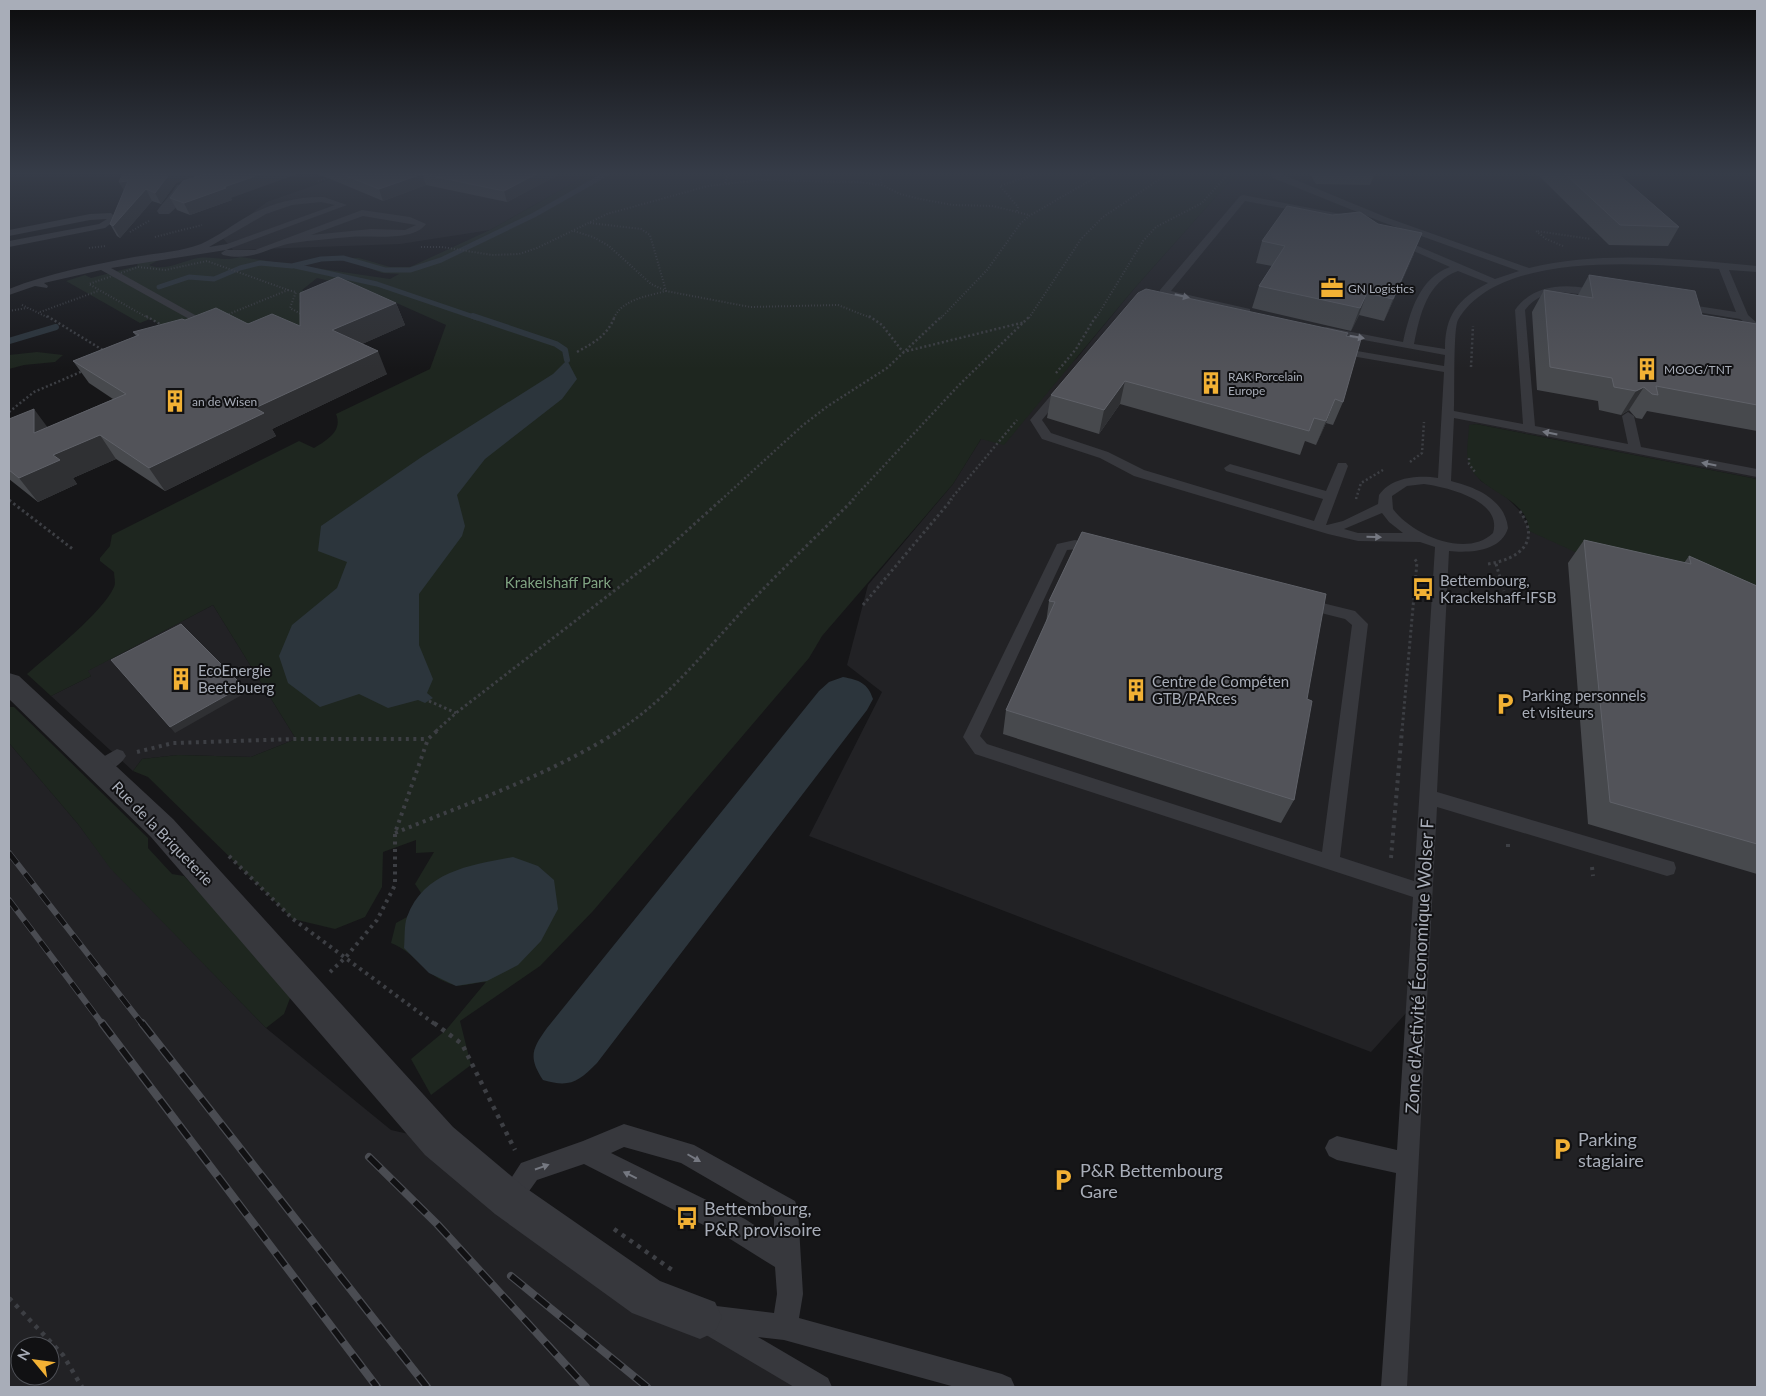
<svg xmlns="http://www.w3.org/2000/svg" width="1766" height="1396" font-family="Lato,sans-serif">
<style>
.built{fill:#222225;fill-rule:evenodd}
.green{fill:#1e261f}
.water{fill:#2c353c}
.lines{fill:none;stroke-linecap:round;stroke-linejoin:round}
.stream-far1{stroke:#2c353c;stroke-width:5}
.stream{stroke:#2c353c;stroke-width:6}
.path-far4{stroke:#3d3f44;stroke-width:2;stroke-dasharray:1 2;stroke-linecap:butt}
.path-far3{stroke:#3d3f44;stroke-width:2.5;stroke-dasharray:2 2.5;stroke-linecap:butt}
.path-far2{stroke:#3d3f44;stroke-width:3;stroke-dasharray:2.5 3;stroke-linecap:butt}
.path-far1{stroke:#3d3f44;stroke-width:4;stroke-dasharray:3 4.5;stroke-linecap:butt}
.path{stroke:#3d3f44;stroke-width:4.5;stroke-dasharray:4 5.5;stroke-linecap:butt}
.lane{fill:#37383d;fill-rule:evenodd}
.street{fill:#37383d;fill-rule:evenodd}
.rail-far1-casing{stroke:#4a4c52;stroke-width:6}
.rail-casing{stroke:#4a4c52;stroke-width:8}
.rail-far1{stroke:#111113;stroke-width:4.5;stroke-dasharray:13;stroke-linecap:butt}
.rail{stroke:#111113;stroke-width:5.5;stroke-dasharray:16;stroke-linecap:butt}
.wall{fill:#47494d}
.shaded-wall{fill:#2f3033}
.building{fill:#525359;stroke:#5f6168}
.oneway{fill:#757881}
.labels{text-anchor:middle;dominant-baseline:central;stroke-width:4;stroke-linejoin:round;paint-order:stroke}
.far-poi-label{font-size:12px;fill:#a8adb8;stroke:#111113;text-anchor:start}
.poi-label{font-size:15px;fill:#a8adb8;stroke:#111113;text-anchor:start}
.park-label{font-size:15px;fill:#7fa381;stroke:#111113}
.street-label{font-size:15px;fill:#a8adb8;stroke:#111113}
.near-street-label{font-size:18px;fill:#a8adb8;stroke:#111113}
.near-poi-label{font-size:18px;fill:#a8adb8;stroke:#111113;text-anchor:start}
</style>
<rect width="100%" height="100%" fill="#161618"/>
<path class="built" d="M349,173h242l-101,57 -90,14 -167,6 -12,-14 46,-34z
M1237,173h520v306l-281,-55 -7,2v38l12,17 25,16 16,16 7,16 228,71v787h-363l22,-385 -45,50 -562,-216 73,-144 -35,-27 21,-80 85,-101 28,-45 96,-81 56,-68z
M213,605l83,134 -45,18 -73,-2 -36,4 -9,12 -82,-75 40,-20 -4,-5z
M9,743l69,81 33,44 155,160 125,102 48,11 261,176 119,70h-810zM20,1346h30v30h-30z"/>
<path class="green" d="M591,173h646l-104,117 -129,155 -23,-6 -28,45 -131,152 -13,22 -216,253 -53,55 -80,55 11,44 -40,30 -20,-36 35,-29 40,-48c-9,0 -22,5 -31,3 -28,-6 -39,-33 -64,-42l5,-20 11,-6 14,-24 -6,-9 19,-32 -18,1v-13l-33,12 -1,35 -17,30 -30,12 -42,-10 -145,-142 -15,-6 9,-12 36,-4 73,2 45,-18 -83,-134 -125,66 3,5 -40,20 -24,-22c22,-19 76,-62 87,-87 2,-4 0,-11 0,-15l-14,-11v-3l10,-12 2,-11 187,-94 15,7c13,-8 29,-17 22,-34l94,-45 16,-44 -81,-36 -48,-11 -15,12 6,3 -7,4 -2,5 41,24 -163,8 -27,-15 -10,4 -74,-42 19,-6 6,3 46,-12 1,-4 23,-3 -12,6c15,7 33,-4 49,-7 17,-2 26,4 42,-1l150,22 9,-5 -17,-1 -39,-15h16l31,9h20l82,-38z
M37,352l26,3 -8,7 -31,3 -15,4v-14z
M1476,424l281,55v121l-173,-44 -55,-25c-1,-35 -50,-38 -60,-67 -4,-10 0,-28 0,-39z
M9,707h5l134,131v10l24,26 12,2 108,117 -8,21 -18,14 -156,-160 -32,-44 -69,-81z"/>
<path class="water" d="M567,360l10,19 -15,20 -77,60 -28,36 8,31 -3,10 -43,58v51l14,34 -6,14 6,5 -8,5 -7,-3 -30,8 -29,-14 -39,13 -32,-24 -9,-27 13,-31 45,-37 10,-26 -29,-11 3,-25 102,-70 130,-82z
M843,677c16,3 25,6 30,22l-6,11 -270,353c-19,19 -27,25 -54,17 -15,-23 -11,-31 4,-52l272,-337 10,-9z
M513,857l25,9 16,14 4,29 -17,32 -23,24 -31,16 -31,5 -27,-13 -25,-25c1,-10 0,-23 3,-31 17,-46 64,-52 106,-60z"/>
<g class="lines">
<path class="stream-far1" d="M295,266l82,18 100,34
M159,287l30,-10 25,2 26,-11 20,-5 32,3 29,-7 22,-1 42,12h25l31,-10 93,-45 74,-42"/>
<path class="stream" d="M473,316l83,28 9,6 2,10
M9,341l47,-14"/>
<path class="path-far4" d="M879,173l3,12
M318,181l13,-4
M725,183l3,-10
M1017,211l1,-4 -18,-21 38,-13
M590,223l51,6 9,6 16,56c-17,5 -44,8 -52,27
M574,231l19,6 16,9 42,38 15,7 84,16 88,-2 33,13
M130,232l19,-11
M155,237l47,-12
M1563,246l-17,-7 -10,-8 55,8
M421,247h21l50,8 27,-1 18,-6 70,-34 101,-28 53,-6 96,2 25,3 18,9 20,5 33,6 40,1 36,9
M89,248l16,-2
M288,290l8,2 -6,16 13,7
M22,305l27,13
M9,311l18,-3
M40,312l58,-21
M148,318l-59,-34 49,-17 27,3 42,-9 81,29 -69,28
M941,318l46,-48 33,-46 9,-8 74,-43
M1029,318l52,-79 22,-22 66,-44
M1096,318l47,-77 13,-14 46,-24 27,-30"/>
<path class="path-far3" d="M47,316l59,36
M146,316l31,18 45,-18
M869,316l13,9 21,27 122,-30
M577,352c18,-10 30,-16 38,-36
M1471,367l2,-41
M1056,373l20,-24 20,-33
M9,412l25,-20 49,-21
M1469,458v6l6,8
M1410,462l12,-9 2,-31
M1356,499l5,-16 22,-13
M721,500l81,-74 26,-20 59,-38 55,-52
M852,500l107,-115 71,-69
M950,500l67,-80"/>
<path class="path-far2" d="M9,500l65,50
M1488,564c32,-5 54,-23 31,-54
M1496,564l8,27
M863,605l89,-106
M429,701l27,12
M436,731l20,-18 202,-156 64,-58
M618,731c51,-33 87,-80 128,-124 35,-37 72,-72 108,-108
M1402,731l15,-169 -4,-5"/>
<path class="path-far1" d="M137,752l36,-9 123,-4h132
M395,833c76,-31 155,-58 225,-103
M1508,844v7
M229,856l64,63 143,106
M1391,858l11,-128
M1592,867l1,9
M330,972l16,-15 31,-37 18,-35v-52l33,-94 10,-9"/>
<path class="path" d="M434,1023l28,21 53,106
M614,1229l58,41
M9,1298l54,57 19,32"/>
<path class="lane" d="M1271,173h8l109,45 141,50c74,-18 154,-9 228,-2v6l-28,-2 19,45 9,8v8l-17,-12 -62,-10 -5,-3 5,-3 58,9 -17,-43c-70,-5 -220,-20 -261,51 -5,9 -3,75 -4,91l69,13 -8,-114c21,-30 59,-26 91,-18l1,2c-13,11 -56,-19 -82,16l10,116 93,18 -6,-28 6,-4 6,4 7,31 116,22v8l-303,-59 -3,63c24,6 54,18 57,47 -7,24 -39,25 -59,23l-12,241 230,68 7,2 2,6 -2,6 -7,2 -230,-69 -30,580h-26l15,-214 -59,-13 -8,-4 -4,-8 4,-8 8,-4 60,14 16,-253 -438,-143 -12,-17 94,-193 18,-4 27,7 2,3 -2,3c-12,3 -22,-6 -35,-3l-87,186 7,8 335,108 30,-227 -7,-6 -48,-12 -2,-4 7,-5 53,13 13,13 -28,233 74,24 21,-334 -15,-5 -62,-1 -30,-7 -194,-58 -34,-18 -58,-19 -12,-19 28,-33h8v4l-24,29 9,13 57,19 36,18 170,51 9,-22 -97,-28 -2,-3 6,-4 96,27 12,-28h8l2,3 -22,59h1l16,-4 35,-17 1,-9c13,-18 39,-20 59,-17l6,-106 -110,-19 -5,-3 5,-3 110,19 1,-11 -119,-22 -5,-3 5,-3 77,15c7,-30 16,-64 47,-75l-57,-25v-4h6l96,41 24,-8 -137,-49 -109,-44zM1458,271l30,12c-30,16 -43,32 -43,66l-31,-5c6,-30 13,-62 44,-73zM1424,484c22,3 79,16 69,49 -27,26 -82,1 -100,-24l-1,-13 15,-10zM1382,513l7,9 14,11h-45l-14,-4z
M1243,195l98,19 16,8 -4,3 -14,-6 -94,-18 -74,90 79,18v4l-90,-19v-4l80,-94z
M324,197l23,8 -121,45h29l107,-40 48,7 16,7c-13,18 -54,11 -76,13 -19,2 -38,3 -57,6 -26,4 -39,19 -70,12l-2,-2 5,-3 -115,18 93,52v4l-4,1 -99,-55 -57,13 4,3 -1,2 -12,-2 -26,9v-6c40,-16 83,-24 125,-32 23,-4 45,-5 67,-13 18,-8 32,-20 49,-29 21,-12 49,-19 74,-18zM321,202l14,3 -108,39 -18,3 57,-33 26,-9zM363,216l53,9 -11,5 -34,-1 -60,6z
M111,213l6,6 -12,9 -96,19v-6l90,-17 8,-5 -17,1 -81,16v-6l81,-16z
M117,749l6,2 3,5c-6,10 -21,19 -32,16l-3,-5 3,-5z
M624,1124l70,21 101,56 3,9 5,84 -4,24 203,56 9,4 4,9h-60l-171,-47 -26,-3 70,41 4,9h-38l-103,-61 -4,-9 4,-9 9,-4 74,9 3,-19 -2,-27 -48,-30 -143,-73 -47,16 -20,28 -8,4 -8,-4 -4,-8 24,-37 62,-22zM624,1147l57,16 93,54v21l-29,-19 -134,-66z"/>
<path class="street" d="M182,184l7,4 -10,17 -10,9h-10l-2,-3c6,-9 14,-16 20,-26z
M9,673l10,3 154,143 280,308 70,59 137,95 55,21 7,15 -7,15 -15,7 -68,-26 -137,-99 -70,-59 -274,-318 -142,-138z"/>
<defs>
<path id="rail-far1" d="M9,853l134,172
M9,900l94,125"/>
<path id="rail" d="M102,1023l275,364
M142,1023l285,364
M369,1157l68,67 149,163
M511,1276l136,111"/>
</defs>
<use href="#rail-far1" class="rail-far1-casing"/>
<use href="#rail" class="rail-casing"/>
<use href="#rail-far1" class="rail-far1"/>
<use href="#rail" class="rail"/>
</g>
<path class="wall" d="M316,173h239l1,3 -49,26 -81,-17 -43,16z
M1309,173h66l-5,12 -54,-1z
M1536,173h81l62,54 -11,19 -59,-1z
M119,182l57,1 -15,21 -9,-3 -32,37 -3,-2 -7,-12 14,-34z
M170,198h61l1,2 -42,15 -13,-5z
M1262,241l152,13 -30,67 -25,-6 -8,16 -99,-23 7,-22 13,-20 -16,-3z
M1589,275l113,40 55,9v107l-110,-20 -5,8 -6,-1 -7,-8 -8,5 -22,-5 -1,-9 -61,-11 -5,-78 12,-22 34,5z
M396,303l9,22 -43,19 25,30 -115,55 4,7 -111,55 -49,-32 -43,19 4,6 -39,18 -29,-23v-60l39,8 65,-28 -24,-16 -16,-22 63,-25 -3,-4 52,-12 115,6z
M1347,336l-4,66 -10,23 -7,-2 -10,22 -11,-4 -5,14 -180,-51 -21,30 -52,-16 4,-23z
M1082,532l225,167 -13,101 -13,23 -278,-89 3,-24 40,-87 3,-22z
M1584,540l100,23 5,-7 68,30v288l-169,-50 -20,-261z"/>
<path class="shaded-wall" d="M170,173h38l-32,10 -15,21 -6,-11z
M264,173h36l-69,25 1,2 -42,15 -6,-12 40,-16z
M538,173h17l1,3 -49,26 -3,-11z
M422,174l4,11 -43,16 -4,-12z
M128,181l-2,13 -7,-12z
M146,189l6,12 -32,37 -7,-12z
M1422,233l-8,21 -30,67 9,-22z
M1367,293l-8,22 -8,16 9,-23z
M396,303l9,22 -63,28 -10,-23z
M378,351l9,23 -115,55 4,7 -111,55 -16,-23 106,-60z
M1125,381l-5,23 -21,30 5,-24z
M1644,387l-15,23 -8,5 15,-24z
M1335,399l-9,24 -10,22 10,-24z
M34,409l17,23 -17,1z
M100,435l16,24 -43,19 4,6 -39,18 -19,-24 34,-23z
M243,686l4,6 -72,41 -5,-6z"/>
<path class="building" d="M123,173h47l-15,20 -9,-4 -33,37 -3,-2 18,-43 -9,1z
M208,173h56l-40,14 2,1 -42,15 -14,-5 13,-17z
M339,173h199l-34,18 -82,-17 -43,15z
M1564,173h53l62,54 -59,-2z
M1287,206l45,9 28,-3 18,12 44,9 -29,66 -26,-6 -7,15 -101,-22 26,-40 -23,-5z
M1589,275l106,16 7,24 55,9v81l-101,-19 2,9 -6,-1 -8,-7 -8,4 -22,-4 -2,-9 -62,-11 -6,-77 49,8z
M338,277l58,26 -64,27 46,21 -123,57 9,5 -115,55 -49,-33 -47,20 7,5 -41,18 -10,-8v-51l25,-10v24l92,-39 -53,-33 66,-26 -6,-3 49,-13 3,1 31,-12 32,16 24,-10 28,12v-33z
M1146,289l202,44 -2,3 15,3 -18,63 -8,-3 -9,22 -12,-3 -5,13 -184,-50 -21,29 -53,-15 87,-102z
M1082,532l244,62 -19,105 5,2 -18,99 -288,-90 49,-108 -6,-1z
M1584,540l107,24 -2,-8 68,30v258l-147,-42z
M181,624l62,62 -73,41 -59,-67z"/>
<defs><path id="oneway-solid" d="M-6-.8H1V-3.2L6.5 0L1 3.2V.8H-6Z" transform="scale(1.25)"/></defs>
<g class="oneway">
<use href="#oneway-solid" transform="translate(1182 296) rotate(13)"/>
<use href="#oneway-solid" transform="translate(1357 337) rotate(10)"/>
<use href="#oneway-solid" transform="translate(1550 433) rotate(-169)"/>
<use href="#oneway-solid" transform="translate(1709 464) rotate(-169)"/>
<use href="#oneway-solid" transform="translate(1374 537) rotate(1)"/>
<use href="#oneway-solid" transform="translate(694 1158) rotate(30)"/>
<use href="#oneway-solid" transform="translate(542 1167) rotate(-19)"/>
<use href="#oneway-solid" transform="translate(630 1175) rotate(-154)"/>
</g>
<linearGradient id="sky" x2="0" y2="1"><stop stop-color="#0c0c0d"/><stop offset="0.47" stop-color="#363c48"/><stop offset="1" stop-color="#363c48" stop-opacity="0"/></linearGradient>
<rect width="1766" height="369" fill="url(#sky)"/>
<defs>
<symbol id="office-bare" viewBox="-9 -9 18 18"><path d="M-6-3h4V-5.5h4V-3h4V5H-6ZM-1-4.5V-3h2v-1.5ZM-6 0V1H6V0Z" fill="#f2b134" stroke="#111113" stroke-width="2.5" paint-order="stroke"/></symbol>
<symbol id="building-bare" viewBox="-9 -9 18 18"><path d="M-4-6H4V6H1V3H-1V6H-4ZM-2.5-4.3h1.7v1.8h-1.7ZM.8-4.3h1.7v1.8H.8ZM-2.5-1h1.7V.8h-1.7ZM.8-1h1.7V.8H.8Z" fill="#f2b134" stroke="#111113" stroke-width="2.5" paint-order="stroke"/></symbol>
<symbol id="bus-bare" viewBox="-9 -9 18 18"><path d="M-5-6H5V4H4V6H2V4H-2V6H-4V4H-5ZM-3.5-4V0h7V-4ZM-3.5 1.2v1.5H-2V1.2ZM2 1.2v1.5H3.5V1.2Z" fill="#f2b134" stroke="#111113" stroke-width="2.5" paint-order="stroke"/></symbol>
<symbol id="parking-bare" viewBox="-9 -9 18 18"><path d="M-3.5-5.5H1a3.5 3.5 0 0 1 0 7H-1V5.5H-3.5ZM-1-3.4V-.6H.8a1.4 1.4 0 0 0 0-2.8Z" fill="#f2b134" stroke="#111113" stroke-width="2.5" paint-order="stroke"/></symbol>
</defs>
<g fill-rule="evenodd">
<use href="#office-bare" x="1316" y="272" width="32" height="32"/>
<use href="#building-bare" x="1631" y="353" width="32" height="32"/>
<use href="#building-bare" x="1195" y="367" width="32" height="32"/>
<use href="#building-bare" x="159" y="385" width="32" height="32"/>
<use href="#bus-bare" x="1407" y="573" width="32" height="32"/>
<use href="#building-bare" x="165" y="663" width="32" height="32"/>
<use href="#building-bare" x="1120" y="674" width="32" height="32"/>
<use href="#parking-bare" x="1489" y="688" width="32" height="32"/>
<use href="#parking-bare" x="1546" y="1133" width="32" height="32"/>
<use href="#parking-bare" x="1047" y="1164" width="32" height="32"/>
<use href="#bus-bare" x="671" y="1202" width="32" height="32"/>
</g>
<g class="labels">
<g class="far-poi-label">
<text x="1348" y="288">GN Logistics</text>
<text x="1664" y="369">MOOG/TNT</text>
<text x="1228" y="376">RAK Porcelain<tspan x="1228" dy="14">Europe</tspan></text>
<text x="192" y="401">an de Wisen</text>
</g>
<g class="poi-label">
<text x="1440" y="580">Bettembourg,<tspan x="1440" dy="17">Krackelshaff-IFSB</tspan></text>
<text x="198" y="670">EcoEnergie<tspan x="198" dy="17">Beetebuerg</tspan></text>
<text x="1152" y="681">Centre de Compéten<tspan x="1152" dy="17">GTB/PARces</tspan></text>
<text x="1522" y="695">Parking personnels<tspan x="1522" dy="17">et visiteurs</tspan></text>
</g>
<g class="park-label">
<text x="558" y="582">Krakelshaff Park</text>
</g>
<g class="street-label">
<text transform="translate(163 833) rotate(46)">Rue de la Briqueterie</text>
</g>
<g class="near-street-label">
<text transform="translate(1419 966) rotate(-87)">Zone d'Activité Économique Wolser F</text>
</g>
<g class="near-poi-label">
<text x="1578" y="1139">Parking<tspan x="1578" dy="21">stagiaire</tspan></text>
<text x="1080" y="1170">P&amp;R Bettembourg<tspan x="1080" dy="21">Gare</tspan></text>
<text x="704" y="1208">Bettembourg,<tspan x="704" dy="21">P&amp;R provisoire</tspan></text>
</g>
</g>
<rect width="1766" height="1396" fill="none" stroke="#a8adb8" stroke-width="20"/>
<g transform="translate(35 1361) rotate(299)"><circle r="24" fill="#111113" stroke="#4d4f55"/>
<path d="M0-4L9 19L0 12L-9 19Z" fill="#f2b134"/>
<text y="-8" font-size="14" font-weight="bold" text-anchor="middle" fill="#a8adb8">N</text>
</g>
</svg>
